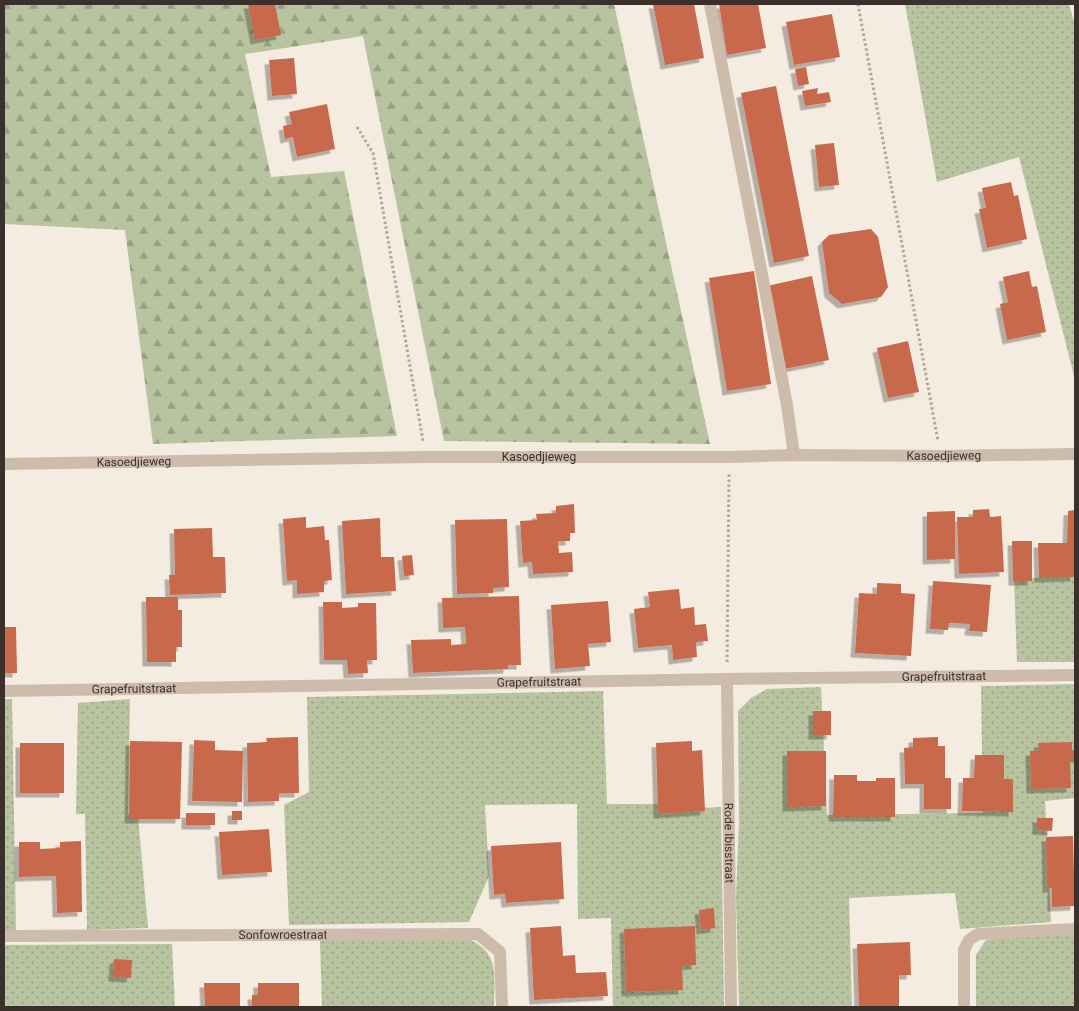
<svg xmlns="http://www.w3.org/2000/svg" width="1079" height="1011" font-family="Roboto,sans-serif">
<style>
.grass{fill:url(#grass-dots)}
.forest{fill:url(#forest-firs)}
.building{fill:#c8694b;filter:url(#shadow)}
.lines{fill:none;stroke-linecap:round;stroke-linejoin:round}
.path{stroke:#b9a596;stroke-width:3;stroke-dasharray:2.5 2.5;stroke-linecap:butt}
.minor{stroke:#cdbbac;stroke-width:12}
.labels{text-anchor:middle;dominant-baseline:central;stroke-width:4;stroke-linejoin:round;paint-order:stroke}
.street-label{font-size:12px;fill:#3b302b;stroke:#fbf5ee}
</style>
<defs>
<pattern id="grass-dots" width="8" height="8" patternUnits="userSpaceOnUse" patternTransform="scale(1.25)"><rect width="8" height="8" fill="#b8c4a0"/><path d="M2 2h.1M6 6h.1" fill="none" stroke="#97a083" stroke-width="1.8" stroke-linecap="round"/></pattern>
<pattern id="forest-firs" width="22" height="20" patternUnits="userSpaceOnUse" patternTransform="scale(1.25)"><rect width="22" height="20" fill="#b8c4a0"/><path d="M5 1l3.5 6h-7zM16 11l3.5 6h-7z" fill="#97a083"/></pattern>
<filter id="shadow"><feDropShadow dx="-4.5" dy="4.5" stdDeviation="0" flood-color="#0004"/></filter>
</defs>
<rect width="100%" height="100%" fill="#f4ebe1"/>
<path class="grass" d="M905,4h164l6,21v355l-56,-223 -82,25z
M1075,576v86h-58l-3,-83z
M1075,684v114l-30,3 6,121 -91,7 -5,-36 -106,5 3,109h-113l-3,-110 3,-75 -1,-111 13,-13 16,-9 54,-2 6,128 156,-2 -2,-127z
M603,691l4,113h53l2,6 59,-3 3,200h-111l-2,-89 -33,1 -1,-115 -92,1 4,71 -20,46 -180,3 -5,-120 25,-13 -2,-95z
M4,699h8l4,231h-12z
M130,699l-2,115 10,2 10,112 -61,2 -2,-116h-9l2,-111z
M1075,933v74h-99v-52l9,-14 9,-5z
M466,938c35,14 28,38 28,69h-172l-2,-67z
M172,944l3,63h-171v-62z"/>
<path class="forest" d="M4,4h610l96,440 -266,-3 -81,-405 -118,18 26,123 73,-6 53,265 -244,8 -28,-214 -121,-6z"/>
<path class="building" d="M248,4h27l6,31 -26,5z
M653,4h41l10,54 -39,7z
M719,4h39l8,44 -39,7z
M832,14l8,43 -46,8 -8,-43z
M294,58l3,36 -25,2 -3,-36z
M806,67l3,17 -11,2 -3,-17z
M776,86l33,170 -35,7 -33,-170z
M818,88l-1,6 12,-2 2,10 -26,4 -3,-15z
M327,104l8,45 -38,8 -4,-20 -8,2 -2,-13 9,-2 -3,-12z
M834,143l5,42 -20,2 -4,-42z
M1011,182l3,14 4,-1 9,44 -40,9 -8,-39 7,-1 -4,-20z
M871,229l7,8 10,50 -7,10 -39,7 -13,-11 -7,-51 7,-7z
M754,271l17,113 -44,7 -18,-113z
M1029,271l3,16 5,-1 9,46 -39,8 -7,-36 8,-2 -5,-25z
M812,276l17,84 -45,9 -17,-83z
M908,341l11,51 -31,6 -11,-50z
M574,504l1,29h-5v8h-12l1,12 13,-1 1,20 -40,2 -1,-12 -9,1 -3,-42 17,-1 -1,-6 20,-1v-7z
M989,509l1,8 11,-1 3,56 -45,2 -2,-57h16v-7z
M1075,510v67l-36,1 -1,-35h29l1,-32z
M955,511v48l-28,1v-48z
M306,517v11l18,-2 1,14h4l3,40 -8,1v11l-27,2v-14l-10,1 -4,-62z
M380,518l1,39h13l2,34 -50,3 -4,-73z
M507,519l2,68 -16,1v5l-36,1 -2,-74z
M212,528l1,29h12l1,36 -56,2 -1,-20h6l-1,-46z
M1012,541h20v40h-19z
M412,555l2,20 -10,1 -2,-20z
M933,581l58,4 -4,47 -18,-1 1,-7 -21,-1 -1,7 -18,-1z
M877,583l24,1v9l14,1 -4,62 -56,-3 4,-60 18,1z
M679,589l2,20 13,-2 1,18 11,-1 2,17 -12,1 1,15 -24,3 -1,-15 -34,3 -4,-39 16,-2 -2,-15z
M519,596l2,69h-13v4l-95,4 -2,-33 40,-1v6l15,-1 -1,-17 -22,1 -1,-30z
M146,597h32v13h4v37h-6v15h-29z
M608,601l3,41 -23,2 2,22 -35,3 -4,-64z
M323,602h19v6l16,-1v-4h18l1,57h-10l1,13 -20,1 -1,-14h-23z
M4,627h12l1,46h-13z
M813,711h18v24h-18z
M298,737l1,56h-20v8l-31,1 -1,-59 20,-1 -1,-4z
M938,737v9h7v32h6v31h-27v-25h-19l-1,-36 9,-1v-9z
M194,740l21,1v9l28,1 -1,51 -50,-1z
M130,741l52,1 -2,77h-51z
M692,741v10l10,-1 3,61 -47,3 -2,-71z
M1072,742v8h3v12h-5l1,26 -40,1 -1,-38h9l-1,-8z
M20,743h44v50h-44z
M787,751h39v55l-39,1z
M975,755h29v24h9v33l-51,-1 1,-33h11z
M834,775h23v6h19v-3h19v39h-62z
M232,811h10v9h-10z
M186,813h29v12h-29z
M1037,818h16l-1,13 -15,-1z
M269,829l3,43 -50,3 -3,-43z
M1073,836l2,70 -23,1v-19h-5l-1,-51z
M81,841l1,71 -25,1 -1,-37 -37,1v-35h21v7l20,-1v-6z
M561,842l3,57 -58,4 -1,-9 -11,1 -3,-49z
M714,908l1,20 -14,2 -2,-20z
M561,926l2,30 12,-1 1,18 30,-1 2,24 -74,4 -4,-72z
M695,926l1,39 -14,1 1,24 -57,2 -2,-63z
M910,942l1,33h-12v32h-40l-2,-63z
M114,959l18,1 -1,18 -18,-1z
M204,983h36v24h-35z
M258,983h41v24h-47v-12h6z"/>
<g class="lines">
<path class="path" d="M858,4l80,437
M357,127l16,26 50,288
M727,662l2,-189"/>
<g class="minor">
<path d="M710,4l77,401 7,50"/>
<path id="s1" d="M4,464l421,-7h304l65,-2 147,1 134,-2"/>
<path id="s2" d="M727,679l4,328"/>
<path id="s3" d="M4,691l723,-12 348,-4"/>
<path id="s4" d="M4,936l474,-2 22,18 2,55"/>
<path d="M964,1007v-57l5,-10 9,-6 97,-5"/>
</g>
</g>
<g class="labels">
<g class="street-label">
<text stroke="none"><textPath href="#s1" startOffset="940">Kasoedjieweg</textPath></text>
<text stroke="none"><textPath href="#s1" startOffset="535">Kasoedjieweg</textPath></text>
<text stroke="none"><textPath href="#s1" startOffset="130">Kasoedjieweg</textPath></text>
<text stroke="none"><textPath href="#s3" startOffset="940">Grapefruitstraat</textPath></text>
<text stroke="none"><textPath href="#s3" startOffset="535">Grapefruitstraat</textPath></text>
<text stroke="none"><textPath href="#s3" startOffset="130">Grapefruitstraat</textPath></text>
<text stroke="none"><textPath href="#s2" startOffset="164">Rode Ibisstraat</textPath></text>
<text stroke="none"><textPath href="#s4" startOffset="279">Sonfowroestraat</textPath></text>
</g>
</g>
<rect width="1079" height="1011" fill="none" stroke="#3b302b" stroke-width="10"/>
</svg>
